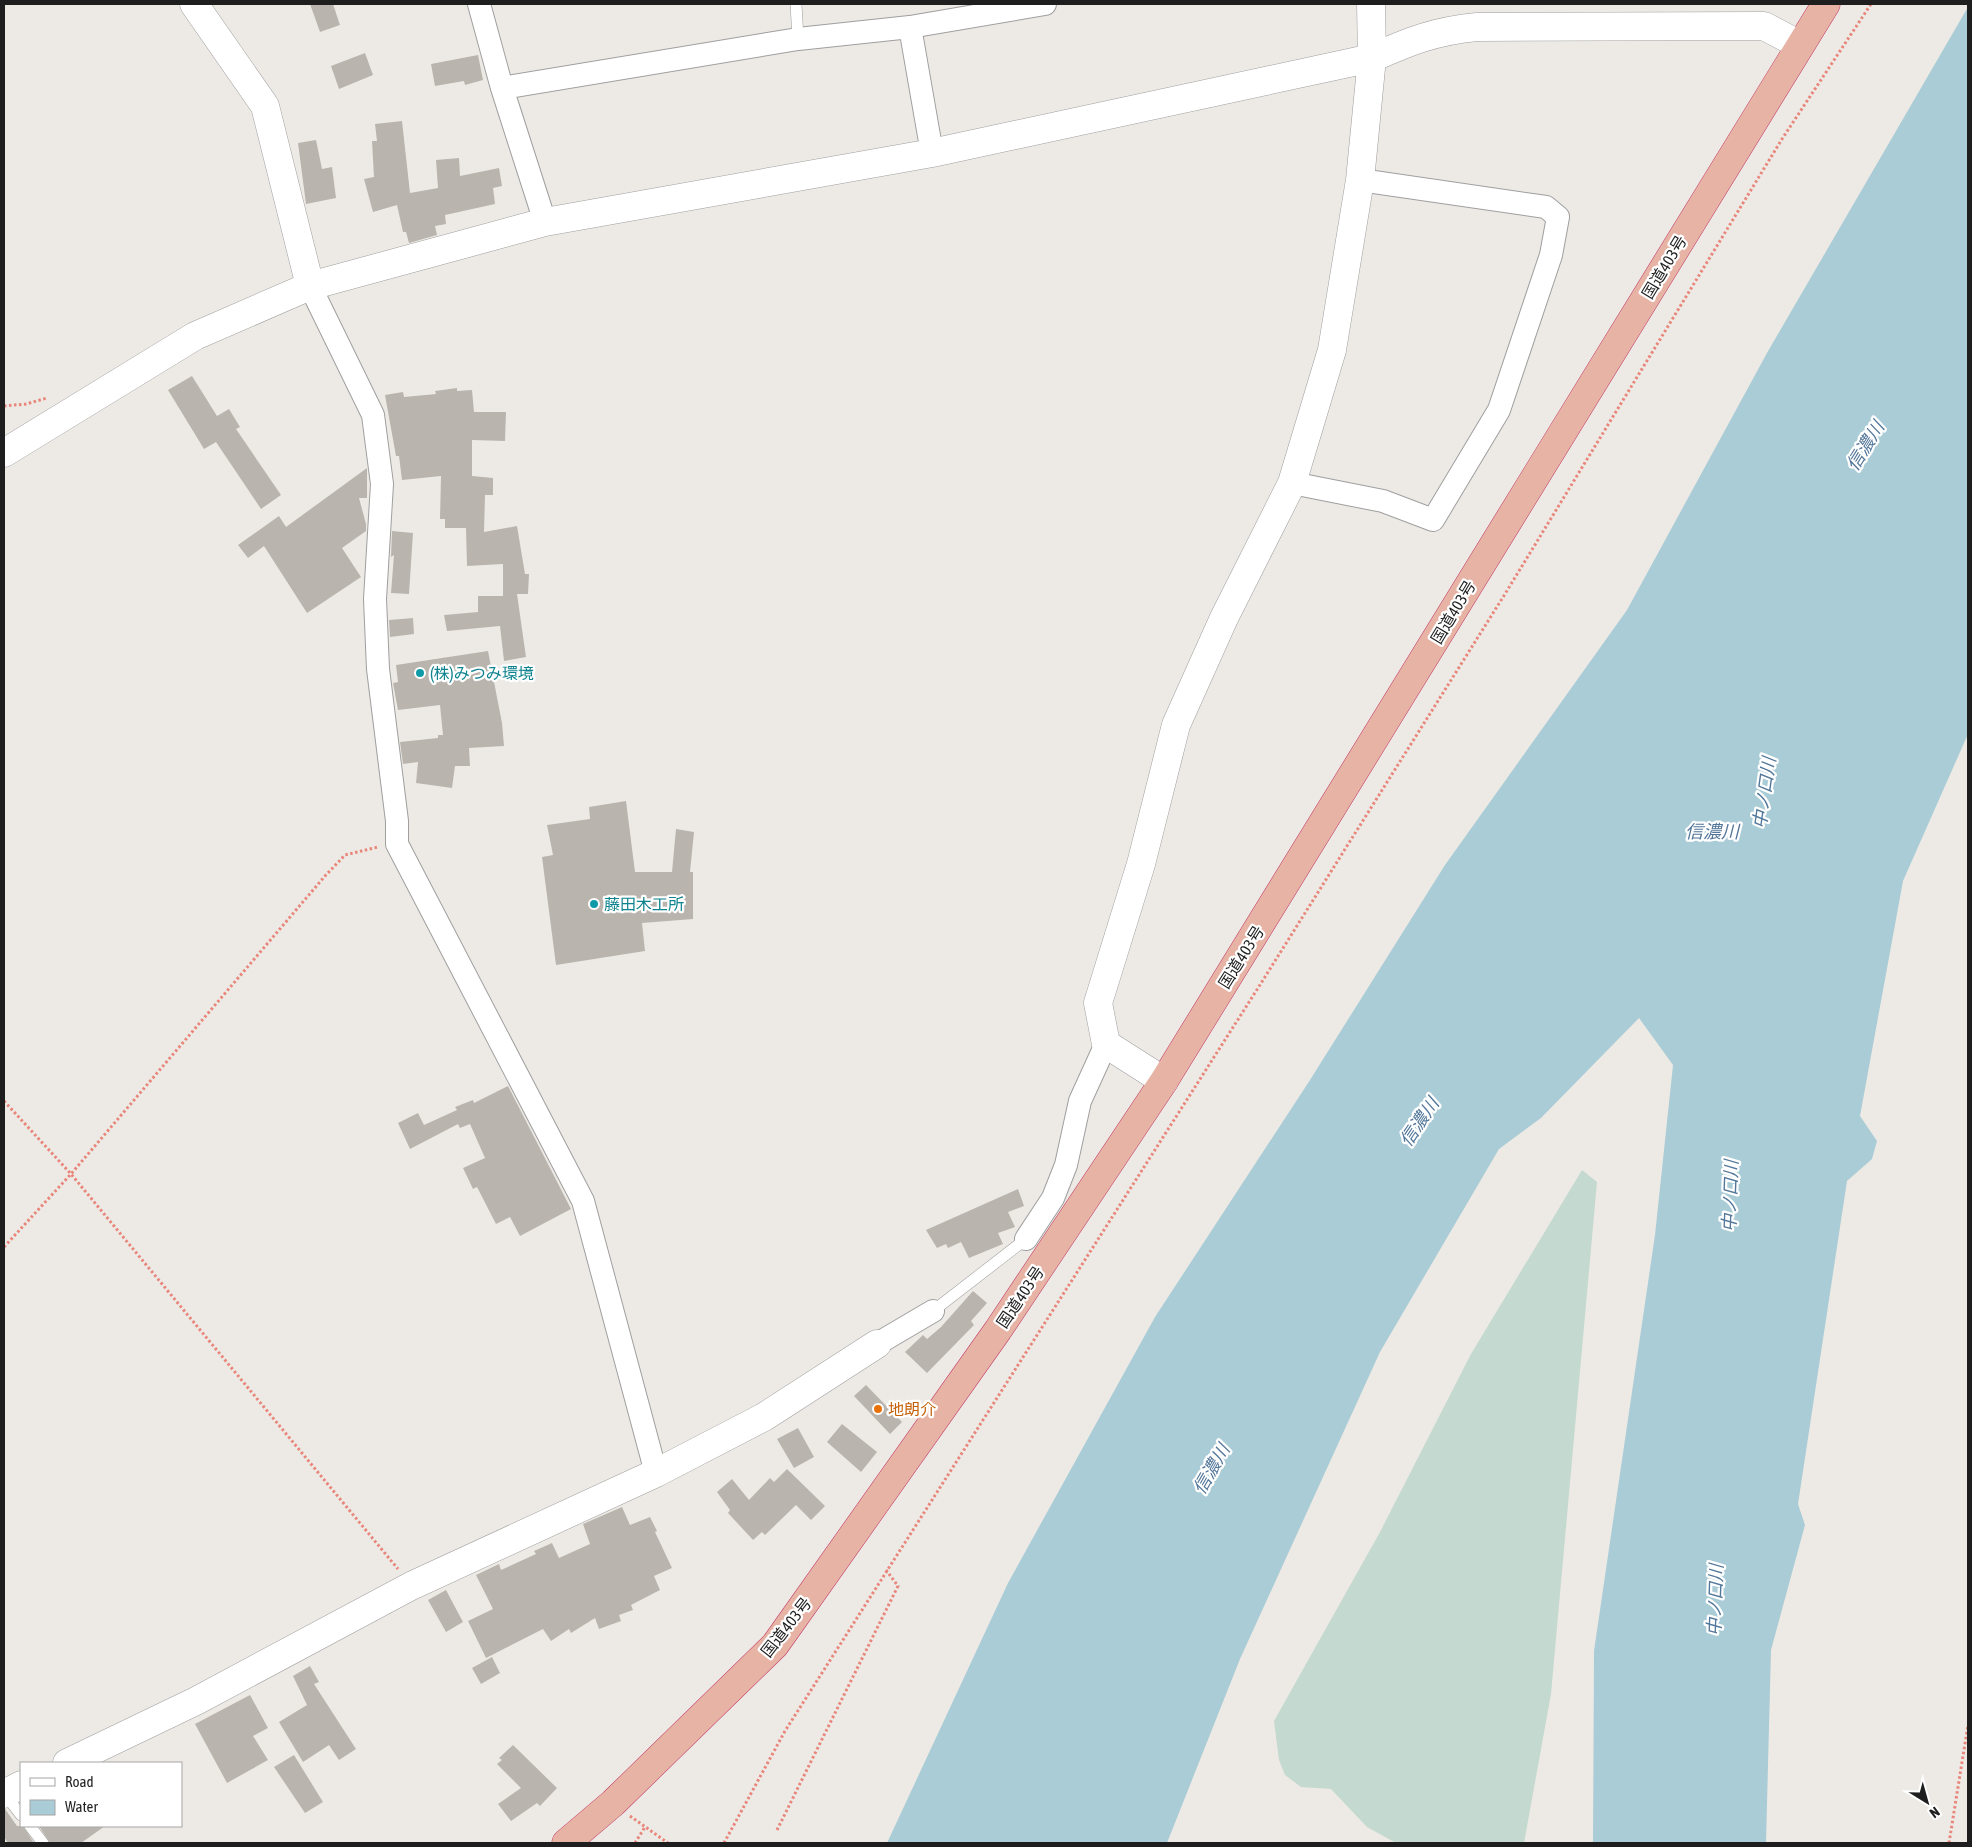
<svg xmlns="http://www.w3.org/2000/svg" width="1972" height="1847" font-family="'Asap Condensed','Noto Sans JP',sans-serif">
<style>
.wetland{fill:#c4d9cf}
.water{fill:#aaccd6}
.building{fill:#bab4ae}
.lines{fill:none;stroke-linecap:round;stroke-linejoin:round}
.service-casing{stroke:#9f9f9f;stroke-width:12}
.minor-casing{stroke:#9f9f9f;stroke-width:24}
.tertiary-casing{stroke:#9f9f9f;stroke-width:29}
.trunk-casing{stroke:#c33a69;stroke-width:29}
.path{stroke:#e8867b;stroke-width:3;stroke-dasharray:2.5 2.5;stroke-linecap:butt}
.service{stroke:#fff;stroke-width:11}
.minor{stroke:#fff;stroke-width:22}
.tertiary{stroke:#fff;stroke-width:28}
.trunk{stroke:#e6b3a5;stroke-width:28}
.culture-dot{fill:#0f9aa8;stroke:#fff;stroke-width:2}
.food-dot{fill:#e8710a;stroke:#fff;stroke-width:2}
.labels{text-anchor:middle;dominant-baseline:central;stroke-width:4.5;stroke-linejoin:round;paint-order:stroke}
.street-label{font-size:16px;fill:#1e1e1e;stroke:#fff}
.culture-label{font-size:16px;fill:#0d838f;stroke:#fff;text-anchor:start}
.food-label{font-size:16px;fill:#c56008;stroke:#fff;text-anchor:start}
.water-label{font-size:18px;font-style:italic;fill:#53779a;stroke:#fff}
</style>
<rect width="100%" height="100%" fill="#edeae5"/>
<path class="wetland" d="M1582,1170l15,12 -46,512 -27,149h-128l-29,-16 -36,-38 -30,-2 -16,-12 -6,-15 -5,-39 106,-189 91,-178z"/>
<path class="water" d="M1968,7v727l-65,147 -43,235 17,25 -5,18 -25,22 -49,323 7,21 -34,125 -5,193h-173l1,-192 61,-416 18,-170 -34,-47 -98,100 -42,31 -119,203 -140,307 -73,184h-280l121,-260 147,-266 155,-237 135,-215 182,-255 140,-257z"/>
<path class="building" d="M310,4h23l7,21 -20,7z
M365,53l8,22 -34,14 -8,-23z
M478,55l5,25 -18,5 -1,-4 -29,5 -4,-22z
M402,121l8,72 28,-5 -2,-28 23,-2 1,18 39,-8 3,18 -9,2 2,16 -50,11 1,9 -11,2 2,9 -28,8 -3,-11h-3l-6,-27 -24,7 -9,-33 10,-2 -2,-36h5l-2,-17z
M316,140l6,29 10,-2 4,31 -30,6 -8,-61z
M192,376l25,40 12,-7 11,18 -4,2 45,66 -20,14 -45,-67 -12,7 -36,-59z
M457,388v3l15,-1 2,22h32l-1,29 -33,-1v36l21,2v17h-8l-1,37 33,-6 8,48h4l-1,20h-11l9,63 -22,4 -4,-35 -53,5 -3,-16 34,-3v-16h25v-32l-36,2 -1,-38h-21v-9h-5l1,-43 -39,4 -3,-24h-3l-11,-61 18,-3 1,5 32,-3 -1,-3z
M367,468v30h-8l7,26v7l-24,17 19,29 -54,36 -43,-67 -16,12 -10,-13 41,-29 7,11z
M392,531l21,2 -4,61 -18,-1 3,-38 -3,2z
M413,618l1,16 -24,3 -1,-17z
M488,651l14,72 2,23 -35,2 1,18h-15l-3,22 -36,-5 2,-21 -15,2 -3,-22 38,-4v-3h5l-3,-30 -42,5 -5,-27 5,-1 -2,-17z
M626,801l9,71h37l4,-43 18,3 -4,40h3v47l-51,4 3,28 -89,14 -14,-108 11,-2 -6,-30 43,-6 -1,-12z
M508,1086l63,123 -51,27 -10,-19 -14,7 -19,-37 -4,2 -10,-21 22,-10 -15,-34 -10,4 -2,-4 -48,25 -12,-26 20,-10 6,12 33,-15 -2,-3 18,-7 1,3z
M1018,1189l6,17 -16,6 7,15 -17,6 5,11 -34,14 -8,-16 -13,6 -2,-4 -9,4 -11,-18z
M973,1291l14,12 -16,18 3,4 -47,48 -22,-21 18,-17 4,4 14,-12z
M866,1385l36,37 -12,12 -36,-38z
M842,1424l35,28 -16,20 -34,-30z
M798,1428l16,29 -20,11 -17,-29z
M787,1469l38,37 -14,14 -15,-15 -31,30 -3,-3 -9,8 -25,-27 2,-3 -13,-18 15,-13 17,21 21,-22 4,4z
M622,1507l8,18 20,-8 7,14 -2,1 17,36 -18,8 6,14 -29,15 2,5 -14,5 2,6 -22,8 -4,-11 -24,15 -2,-4 -18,12 -8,-12 -57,29 -18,-37 25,-12 -17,-34 23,-11 2,6 35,-16 -2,-3 18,-8 7,15 31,-14 -7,-20z
M446,1590l17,32 -17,10 -18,-32z
M492,1657l8,16 -19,11 -9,-16z
M310,1666l9,16 -5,2 42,65 -17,11 -10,-15 -26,17 -24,-40 28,-17 -14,-29z
M250,1695l18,33 -15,8 15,24 -41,23 -32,-59z
M513,1745l44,43 -17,18 -3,-3 -26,18 -13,-17 23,-16 -24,-24 5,-4 -3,-2z
M294,1755l29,47 -18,11 -31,-46z
M5,1809l12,17h6l11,17h-26l-4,-6z
M39,1826h66l-24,17h-31z"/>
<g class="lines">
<defs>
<path id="service" d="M796,4l2,35
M933,1311l93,-72
M4,1793l17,22
M30,1826l13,17"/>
<path id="minor" d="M479,4l23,84 43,134
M910,27l22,126
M502,88l296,-49 112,-12 135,-23
M310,286l63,129 9,69 -7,115 3,70 19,152v23l186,357 73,272
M1292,483l91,18 50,19 66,-110 52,-155 7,-38 -12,-10 -186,-27
M1026,1239l27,-41 13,-33 14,-64 26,-57
M877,1344l56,-33"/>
<path id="tertiary" d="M194,4l71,102 45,180
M4,453l191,-117 115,-50 235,-64 387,-69 440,-95c38,-17 63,-27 105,-31l287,-1 36,19
M1164,1081l-58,-37 -8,-41 43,-139 35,-139 48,-107 68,-135 40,-133 28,-170 12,-122 -1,-54
M67,1763l129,-62 215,-115 245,-113 108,-56 113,-73
M4,1794l17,-9"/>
<path id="trunk" d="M566,1843l47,-40 162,-158 223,-315 166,-249 662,-1077"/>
</defs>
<use href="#service" class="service-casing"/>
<use href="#minor" class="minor-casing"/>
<use href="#tertiary" class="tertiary-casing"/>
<use href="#trunk" class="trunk-casing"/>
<path class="path" d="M4,406l22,-2 21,-6
M4,1101l67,73 327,395
M4,1247l67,-73 254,-298 20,-21 33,-8
M630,1816l38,27
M777,1830l121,-244 -12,-16
M635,1843l10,-16
M724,1843l61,-112 473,-743 247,-394 277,-455 89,-135
M1949,1843l19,-118"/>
<use href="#service" class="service"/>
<use href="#minor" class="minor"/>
<use href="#tertiary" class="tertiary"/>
<use href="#trunk" class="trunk"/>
</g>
<g class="culture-dot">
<circle cx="420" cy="673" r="5"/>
<circle cx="594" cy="904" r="5"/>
</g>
<circle class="food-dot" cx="878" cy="1409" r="5"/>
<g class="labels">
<g class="street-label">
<text transform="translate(1664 267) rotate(-59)">国道403号</text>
<text transform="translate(1453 612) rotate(-59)">国道403号</text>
<text transform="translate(1241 957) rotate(-58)">国道403号</text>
<text transform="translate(1020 1297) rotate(-56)">国道403号</text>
<text transform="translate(786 1627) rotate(-52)">国道403号</text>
</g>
<g class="culture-label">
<text x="430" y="673">(株)みつみ環境</text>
<text x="604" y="904">藤田木工所</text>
</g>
<g class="food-label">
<text x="888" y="1409">地朗介</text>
</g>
<g class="water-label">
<text transform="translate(1865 446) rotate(-58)">信濃川</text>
<text transform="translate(1764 793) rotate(-82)">中ノ口川</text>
<text x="1712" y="831">信濃川</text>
<text transform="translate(1419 1122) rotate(-56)">信濃川</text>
<text transform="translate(1730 1196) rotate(-88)">中ノ口川</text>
<text transform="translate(1211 1469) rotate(-60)">信濃川</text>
<text transform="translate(1715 1600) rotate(-88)">中ノ口川</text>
</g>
</g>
<rect width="1972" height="1847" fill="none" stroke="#1e1e1e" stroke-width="10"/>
<rect x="20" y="1762" width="162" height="65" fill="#ffffff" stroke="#a5a5a5"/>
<rect x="30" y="1778" width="25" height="8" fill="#ffffff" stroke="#a5a5a5"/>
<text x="65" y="1787" font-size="15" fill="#1e1e1e">Road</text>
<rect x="30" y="1800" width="25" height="15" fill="#aaccd6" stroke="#a5a5a5"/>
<text x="65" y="1812" font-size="15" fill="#1e1e1e">Water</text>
<g transform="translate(1927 1802) rotate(143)" stroke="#ffffff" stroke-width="4" paint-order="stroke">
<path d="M0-4L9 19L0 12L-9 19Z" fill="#1e1e1e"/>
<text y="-8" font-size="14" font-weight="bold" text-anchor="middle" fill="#1e1e1e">N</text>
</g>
</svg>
